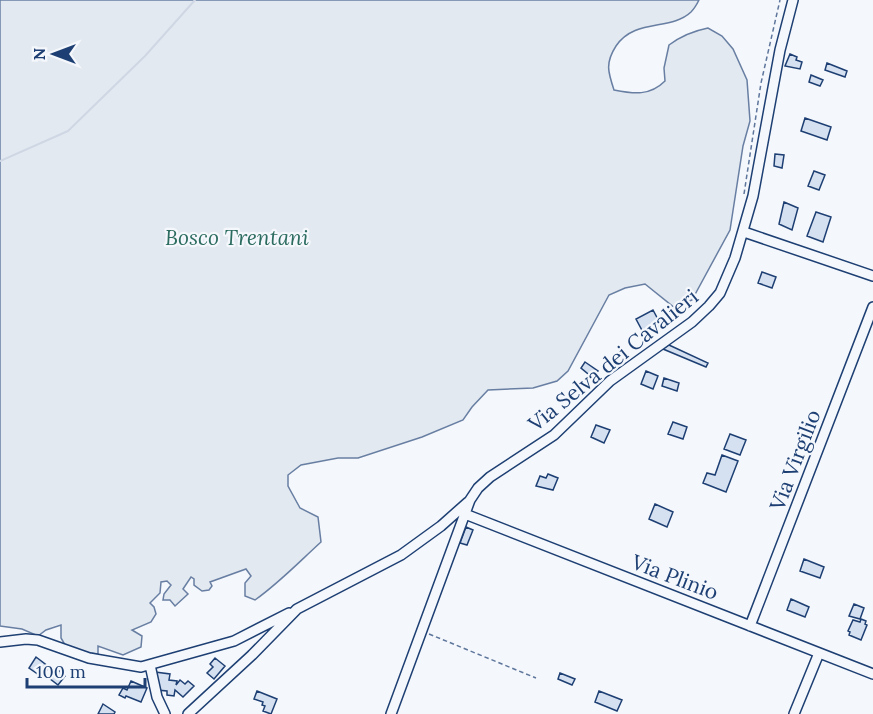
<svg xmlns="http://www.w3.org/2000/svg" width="873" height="714" font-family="Lora,serif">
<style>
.green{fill:#e3e9f0;stroke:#687fa3;stroke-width:1.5}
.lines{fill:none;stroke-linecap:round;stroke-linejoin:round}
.stream{stroke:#cfd7e4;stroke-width:2}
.building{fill:#d5e0f0;stroke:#1d3f73;stroke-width:1.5}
.minor-casing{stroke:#1d3f73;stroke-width:12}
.path{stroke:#5e769c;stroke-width:1.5;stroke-dasharray:4.5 3;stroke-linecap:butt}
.minor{stroke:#f4f7fb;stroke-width:9}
.labels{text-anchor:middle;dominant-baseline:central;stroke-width:4.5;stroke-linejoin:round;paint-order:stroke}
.park-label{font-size:21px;font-style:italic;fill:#2c6c60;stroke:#f4f7fb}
.street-label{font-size:21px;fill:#1d3f73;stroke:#f4f7fb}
</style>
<rect width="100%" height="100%" fill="#f4f7fb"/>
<path class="green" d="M0,0h699c-2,4 -5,9 -8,12 -20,19 -56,6 -75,34 -11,17 -8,26 -2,44 20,4 36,6 51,-9l-1,-13 5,-23c12,-9 24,-14 39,-17l14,8 11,13 14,31 3,41 -7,25 -13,84 -38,70 -17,8 -30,-24 -20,4 -16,7 -41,76 -11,10 -24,7 -45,2 -16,17 -9,13 -41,17 -64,21h-20l-37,7 -13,10v11l12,22 18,9 3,25c-22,20 -42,41 -66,58l-10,-4v-13l6,-7 -5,-7 -36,13 2,4 -3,4 -7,1 -8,-6v-6l-3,-2 -8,12 5,5 -13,12 -5,-6h-7l1,-6 7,-9 -4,-4 -6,1 -1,11 -10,10 4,4 2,7 -5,8 -19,8 10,6 -1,11 -18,8 -25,-9v8l-30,-4 -7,-12v-13l-15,5 -8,6 -16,-7 -22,-3z"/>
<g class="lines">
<path class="stream" d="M0,161l68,-30 77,-75 50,-56"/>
</g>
<path class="building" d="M790,54l7,3 -1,3 6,2 -2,7 -15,-3z
M827,63l20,8 -2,6 -20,-7z
M811,75l12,5 -3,6 -11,-4z
M805,118l26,9 -4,13 -26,-9z
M775,154l9,1 -2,13 -8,-2z
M814,171l11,4 -6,15 -11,-4z
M784,202l14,6 -6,22 -13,-6z
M816,212l15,5 -8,25 -16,-6z
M762,272l14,5 -4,11 -14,-5z
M653,310l8,15 -17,9 -8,-15z
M669,345l39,18 -2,4 -43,-18z
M585,362l13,9 -5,7 -12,-10z
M646,371l12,5 -5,13 -12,-5z
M664,378l15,5 -2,8 -15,-5z
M673,422l14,5 -4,12 -15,-5z
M596,425l14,5 -6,13 -13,-6z
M730,434l16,6 -6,15 -16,-6z
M722,455l16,6 -12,31 -23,-9 4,-10 8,2z
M548,474l10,4 -5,12 -17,-4 4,-10 6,2z
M655,504l18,8 -6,15 -18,-8z
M466,527l7,3 -6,15 -7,-2z
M804,559l20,8 -4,11 -20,-7z
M791,599l18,8 -4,10 -18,-7z
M854,604l10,4 -4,11 -11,-3z
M861,619l5,2 -1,3 2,1 -6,15 -12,-5 1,-3 -2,-1 5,-11 7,2z
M36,657l13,10 -7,10 -13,-9z
M215,658l10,8 -11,13 -7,-6 6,-6 -3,-3z
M56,668l9,8 -7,9 -9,-7z
M155,672l15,2 -1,6 8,1 -1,4 4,-5 5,4 3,-3 6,5 -11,11 -8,-7 -1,6 -7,-1v-4l-10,-1 1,-10h-4z
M560,673l15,6 -3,6 -14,-6z
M131,681l16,7 -6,14 -15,-6 -1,2 -6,-3 4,-7 4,2z
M257,691l20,8 -6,15 -8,-3 2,-5 -3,-1 1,-3 -9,-3z
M599,691l23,9 -5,11 -22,-9z
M103,704l12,8 -1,2h-16z"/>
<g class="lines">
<defs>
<path id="minor" d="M744,232l129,44
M465,514l408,160
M750,626l123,-319
M0,642l26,-3 12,1 51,18 52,9 93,-26 55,-28
M150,665l7,32 8,17
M188,714l64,-59 45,-46 104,-54 40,-29 27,-24
M391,714l79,-214 8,-12 12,-11 64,-42 56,-54 82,-59 17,-16 11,-13 15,-35 18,-62 27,-146 13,-50
M794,714l25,-61"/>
</defs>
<use href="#minor" class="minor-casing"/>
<path class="path" d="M744,194l17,-111 19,-83
M429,634l107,44"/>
<use href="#minor" class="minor"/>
</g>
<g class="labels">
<g class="park-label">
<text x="237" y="237">Bosco Trentani</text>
</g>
<g class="street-label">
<text transform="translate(613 360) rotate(-39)">Via Selva dei Cavalieri</text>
<text transform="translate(795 460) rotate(-69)">Via Virgilio</text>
<text transform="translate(675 577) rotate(21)">Via Plinio</text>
</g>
</g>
<g transform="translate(54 54) rotate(270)" stroke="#f4f7fb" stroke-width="4.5" paint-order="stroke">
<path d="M0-4.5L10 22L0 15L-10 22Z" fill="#1d3f73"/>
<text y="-9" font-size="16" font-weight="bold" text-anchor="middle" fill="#1d3f73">N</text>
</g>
<path d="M27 678v9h118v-9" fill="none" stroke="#1d3f73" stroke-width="3"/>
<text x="36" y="678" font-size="18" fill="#1d3f73" stroke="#f4f7fb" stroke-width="4.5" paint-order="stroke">100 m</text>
</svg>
